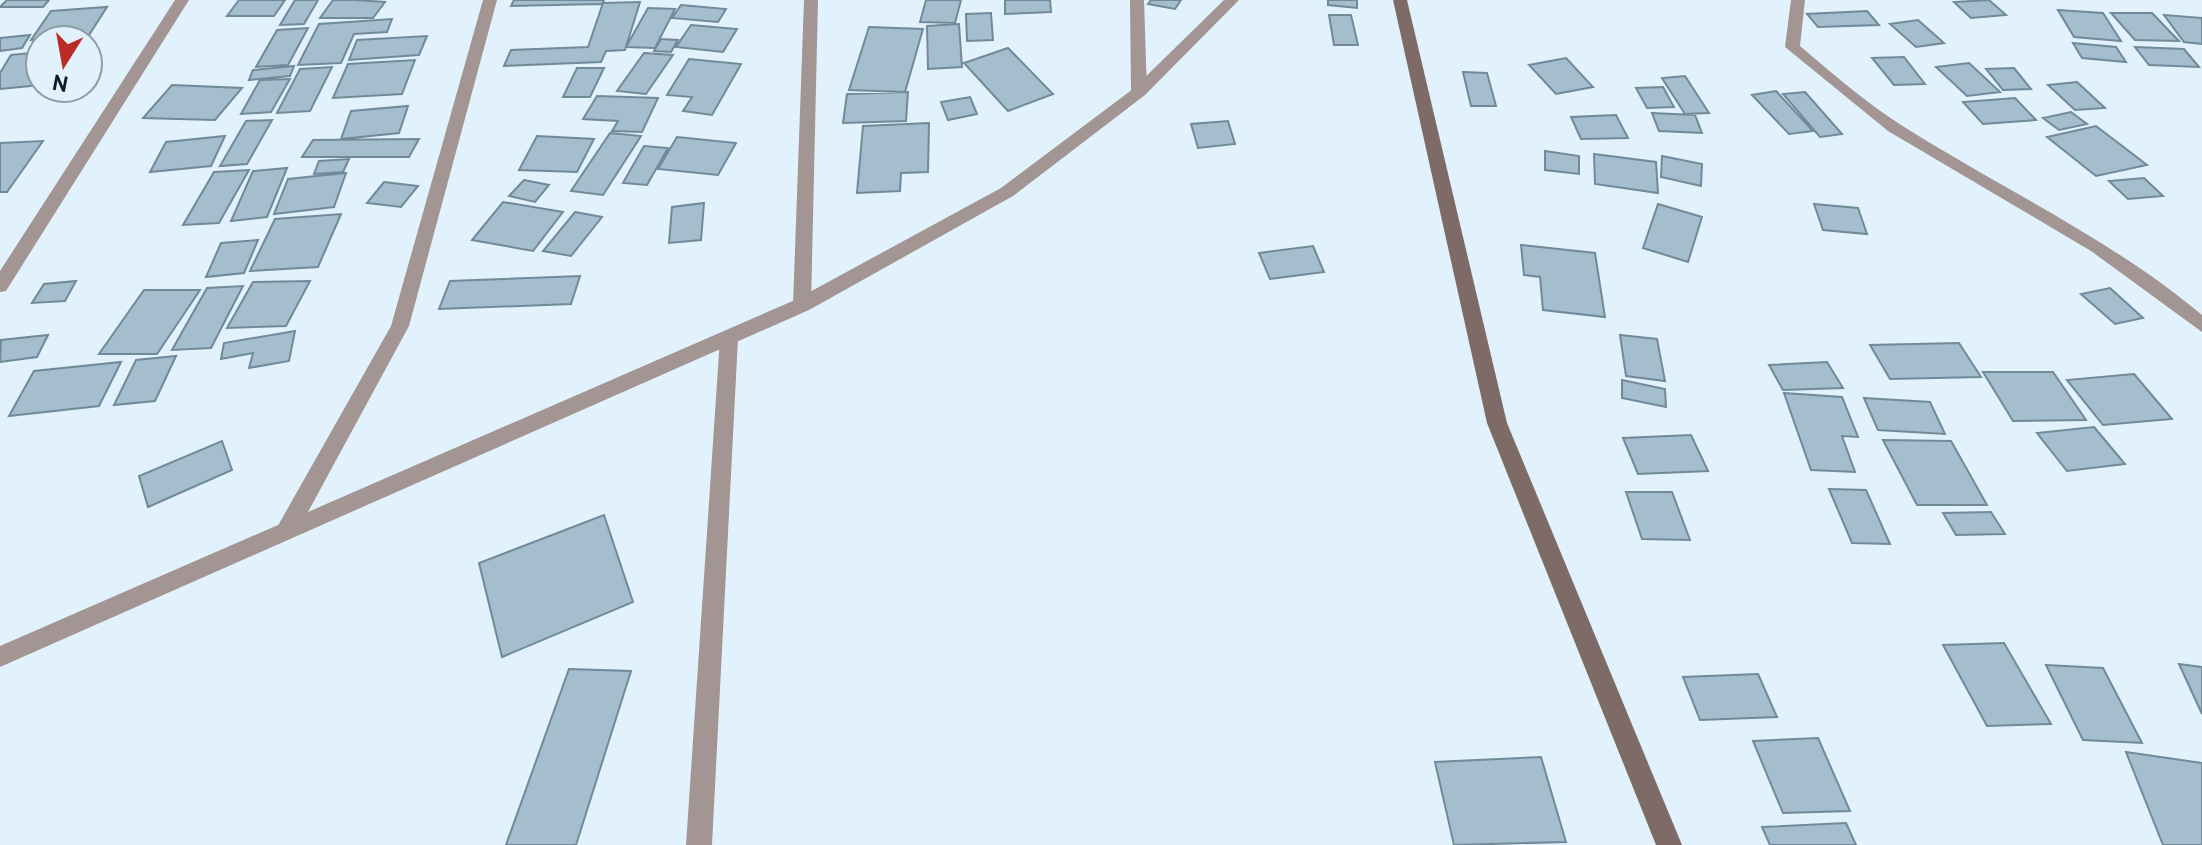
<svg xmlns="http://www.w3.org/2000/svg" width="2202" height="845" font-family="Overpass,sans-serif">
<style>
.building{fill:#a4bece;stroke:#718a99;stroke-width:2}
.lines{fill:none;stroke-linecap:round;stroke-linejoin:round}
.minor{fill:#a39593;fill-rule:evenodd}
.tertiary{fill:#a39593;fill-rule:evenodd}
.secondary{fill:#7e6b68;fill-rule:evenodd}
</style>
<rect width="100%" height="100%" fill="#e2f2fc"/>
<path class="building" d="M7,0h42l-6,7h-43z
M239,0h46l-11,16h-47z
M295,0h23l-14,24 -24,1z
M333,0h21l31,2 -12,16h-53z
M514,0h90l-2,4 -91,2z
M926,0h35l-6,23 -35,-1z
M1005,0h45l1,12 -46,2z
M1151,0h30l-6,9 -27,-5z
M1328,0h29v8l-29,-3z
M1989,0l17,15 -35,3 -17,-16z
M640,2l-15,48 -19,1 -5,11 -97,4 7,-16 77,-3 15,-44z
M681,5l45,4 -8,13 -46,-4z
M107,7l-18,28 -58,5 20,-29z
M648,8l27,1 -20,39 -29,-1z
M2058,10l45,3 18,28 -47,-4z
M1867,11l12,14 -61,2 -11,-13z
M991,13l2,27 -26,1 -1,-27z
M2111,13h41l27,28 -44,-1z
M1329,15h22l7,30h-24z
M2164,15l38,3v26l-18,-2z
M392,19l-5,13 -33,2 -13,29 -43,2 21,-41z
M1918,20l26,23 -28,4 -26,-23z
M959,24l3,43 -34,2 -1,-43z
M691,25l46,4 -14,23 -47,-5z
M869,27l54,2 -18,63 -56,-2z
M308,28l-20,37 -32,2 21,-37z
M30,35l-8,13 -22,3v-13z
M427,36l-8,19 -70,5 8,-20z
M661,39l17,1 -7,12 -17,-1z
M2073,43l43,4 10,15 -44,-4z
M2135,47l49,2 15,18 -50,-2z
M1008,48l45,46 -45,17 -44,-48z
M40,52v33l-40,4v-16l11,-18z
M644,53l29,2 -27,39 -29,-3z
M1904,57l21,27 -31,1 -22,-27z
M1566,58l27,29 -37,7 -27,-29z
M689,59l52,5 -29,51 -29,-4 9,-14 -25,-2z
M415,60l-13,34 -69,4 15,-34z
M1969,63l31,29 -33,4 -31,-29z
M294,66l-4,10 -41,4 4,-10z
M332,67l-22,44 -33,2 23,-44z
M577,68h27l-14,29h-27z
M2014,68l17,21 -28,1 -17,-21z
M1463,72l24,1 9,33h-25z
M1685,76l24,37 -24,1 -23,-36z
M290,79l-19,33 -30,2 19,-34z
M2077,82l28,26 -30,2 -27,-25z
M172,85l70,3 -27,32 -72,-2z
M1663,87l11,20 -27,1 -11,-20z
M1776,91l37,40 -24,3 -37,-39z
M908,92l-2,29 -63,2 4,-29z
M1805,92l37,42 -22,3 -37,-43z
M597,96l61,2 -16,34 -30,-1 6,-10 -35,-2z
M970,97l7,17 -29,6 -7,-18z
M2015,98l21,22 -53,4 -20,-22z
M408,106l-9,27 -58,6 10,-28z
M2071,112l16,12 -28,6 -16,-12z
M1652,113l43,2 7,18 -43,-2z
M1616,115l12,23 -47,1 -10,-22z
M272,120l-25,44 -27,2 26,-45z
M1228,121l7,23 -37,4 -7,-24z
M929,123l-1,49 -27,1 -1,18 -43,2 6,-67z
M2096,126l51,39 -51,11 -49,-39z
M610,133l31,3 -38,59 -32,-4z
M225,136l-14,30 -61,6 16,-30z
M537,136l57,3 -17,33 -58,-2z
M677,137l59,6 -18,32 -60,-6z
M419,139l-10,18h-107l11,-17z
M43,141l-36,51h-7v-49z
M644,146l24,2 -21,37 -24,-2z
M1545,151l34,5v18l-34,-4z
M1594,154l62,8 2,31 -63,-9z
M1662,156l40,8 -1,22 -40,-9z
M349,159l-6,13 -29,2 5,-13z
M287,168l-20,49 -36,4 22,-50z
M249,170l-30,53 -36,2 31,-53z
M346,173l-12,34 -60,7 14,-35z
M2144,178l19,18 -35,3 -19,-18z
M524,180l25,5 -14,17 -26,-6z
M384,182l34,4 -17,21 -34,-4z
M503,202l60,10 -30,39 -61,-11z
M704,203l-3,37 -32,3 3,-36z
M1658,204l44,13 -14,45 -45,-14z
M1814,204l44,4 9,26 -44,-4z
M575,212l27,5 -31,39 -28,-5z
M341,214l-23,53 -68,4 25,-52z
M258,240l-14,33 -38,4 15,-34z
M1521,245l74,8 10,64 -62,-7 -3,-33 -16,-2z
M1313,246l11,26 -54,7 -11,-26z
M580,276l-9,28 -132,5 11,-28z
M76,281l-11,20 -33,2 12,-19z
M310,281l-24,45 -59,2 26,-46z
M243,286l-32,62 -39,2 35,-62z
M2110,288l33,30 -28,6 -34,-30z
M144,290h56l-43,64h-58z
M295,331l-6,30 -40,7 4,-15 -32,6 3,-16z
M48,335l-11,22 -37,5 1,-22z
M1620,335l37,4 8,42 -39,-5z
M1959,343l22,34 -91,2 -20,-34z
M176,356l-21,45 -41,4 22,-45z
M121,362l-22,44 -90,10 25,-45z
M1827,362l16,26 -60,2 -14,-25z
M1983,372h70l33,48 -73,1z
M2134,374l38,45 -69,6 -36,-45z
M1622,380l43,9 1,18 -44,-9z
M1784,393l58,4 16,40 -16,-1 13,36 -44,-2z
M1864,398l66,4 15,32 -67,-4z
M2094,427l31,37 -58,7 -30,-38z
M1691,435l17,36 -70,3 -15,-36z
M1883,440l68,1 36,64h-70z
M222,441l10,29 -84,37 -9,-31z
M1829,489l37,1 24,54 -38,-1z
M1626,492h46l18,48 -48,-1z
M1991,512l14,22 -49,1 -13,-22z
M604,515l29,87 -131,55 -23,-94z
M2004,643l47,81 -64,2 -44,-81z
M2179,664l23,3v47z
M2046,665l57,3 39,75 -59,-3z
M569,669l62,2 -55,174h-70z
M1758,674l19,43 -77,3 -17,-43z
M1818,738l32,73 -67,2 -30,-72z
M2126,752l76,11v82h-39z
M1541,757l25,85 -112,3 -19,-83z
M1846,823l10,22h-86l-8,-18z"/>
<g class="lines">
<path class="minor" d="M175,0h14l-183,291 -6,1v-21z
M483,0h14l-88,326 -113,208 -8,3 -8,-3 -3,-6 3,-6 111,-196z
M804,0h14l-7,305 -9,7 -9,-7z
M1130,0h14l3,92 -8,5 -8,-5z
M1791,0h14l-5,46c32,27 65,56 101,79 101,64 209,113 301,190v17l-111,-81 -203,-120 -103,-84z
M729,331l9,7 -26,507h-26l34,-507z"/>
<path class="tertiary" d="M1224,0h15l-94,95 -132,101 -204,114 -809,357v-21l795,-346 206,-112 132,-99z"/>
<path class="secondary" d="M1393,0h14l100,423 175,422h-26l-169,-422z"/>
</g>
<g transform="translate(64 64) rotate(191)"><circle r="38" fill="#e2f2fc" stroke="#8e9ca4" stroke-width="2"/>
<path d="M0-6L14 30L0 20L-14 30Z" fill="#bb2c26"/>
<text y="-12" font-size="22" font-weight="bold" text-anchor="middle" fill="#101a20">N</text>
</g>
</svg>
